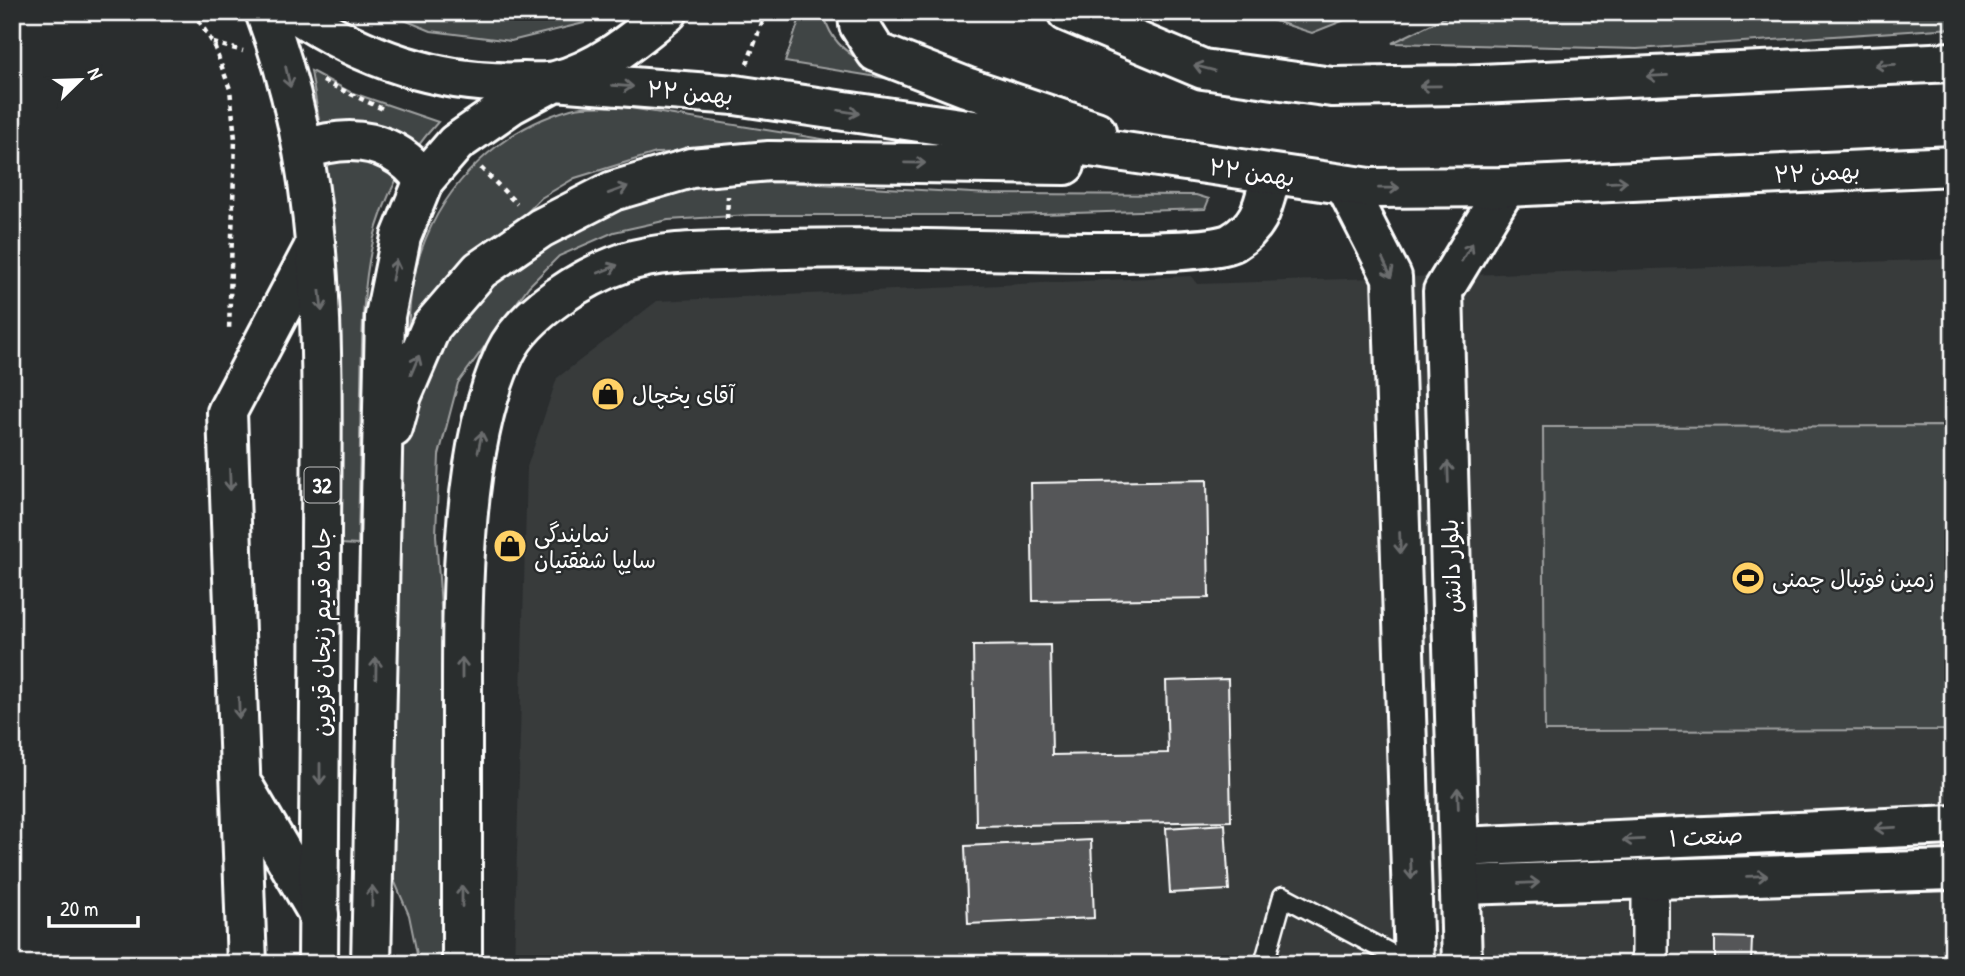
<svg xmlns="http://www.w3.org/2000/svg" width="1965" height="976" font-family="'Patrick Hand','Playpen Sans Arabic',sans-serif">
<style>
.built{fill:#373a3b}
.green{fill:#414445;stroke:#a0a2a2;stroke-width:2}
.building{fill:#555758;stroke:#fff;stroke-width:2}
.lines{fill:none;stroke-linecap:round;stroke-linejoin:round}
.service-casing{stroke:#fff;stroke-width:23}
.minor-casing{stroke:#fff;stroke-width:40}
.tertiary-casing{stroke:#fff;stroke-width:44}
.secondary-casing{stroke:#fff;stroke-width:44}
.trunk-casing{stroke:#fff;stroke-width:44}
.path{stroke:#fff;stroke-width:4.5;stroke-dasharray:5 5;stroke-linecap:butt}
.service{stroke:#2a2d2e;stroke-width:18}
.minor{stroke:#2a2d2e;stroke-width:35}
.tertiary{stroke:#2a2d2e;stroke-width:38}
.secondary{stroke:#2a2d2e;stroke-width:38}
.trunk{stroke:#2a2d2e;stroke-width:38}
.oneway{stroke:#6a6c6d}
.labels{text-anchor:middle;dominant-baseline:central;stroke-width:5;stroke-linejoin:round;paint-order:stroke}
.shield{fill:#2a2d2e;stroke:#bfc0c0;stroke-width:2}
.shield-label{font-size:21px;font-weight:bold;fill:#fff}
.street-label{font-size:23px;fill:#fff;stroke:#2a2d2e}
.poi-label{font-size:23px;fill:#fff;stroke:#2a2d2e;text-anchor:start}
</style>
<rect width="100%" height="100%" fill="#2a2d2e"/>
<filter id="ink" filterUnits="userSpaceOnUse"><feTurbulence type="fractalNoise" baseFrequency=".0143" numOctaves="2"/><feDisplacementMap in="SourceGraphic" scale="14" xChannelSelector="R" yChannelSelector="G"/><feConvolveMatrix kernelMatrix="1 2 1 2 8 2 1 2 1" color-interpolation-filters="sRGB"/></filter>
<g filter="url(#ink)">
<path class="built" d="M1953,259v705h-1439l13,-497 30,-89 100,-77 534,-25 6,8z"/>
<path class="green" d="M385,12h211l-12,11 -73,18 -80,-10z
M802,12h22c7,51 68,60 109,74l-148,-24z
M1247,12h118l-53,21z
M1456,12h497v16l-316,21 -245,-6z
M311,71l39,21 88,30c-76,82 -75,162 -77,268 -1,52 -2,103 -3,155l-18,-1v-222l-15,-165z
M624,107l253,41 -221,5 -81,25 -34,20 -28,29 -107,129c3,-34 3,-73 15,-105 24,-69 80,-122 150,-142 15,-4 36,-2 53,-2z
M784,182l205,12 207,1 13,4 -4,10 -201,6h-254l-82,5 -54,12 -55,24 -30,30 -71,97 -19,72 -3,80 11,159v270h-28l-10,-49 -18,-42 9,-420c10,-37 27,-91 47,-124 41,-65 160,-134 235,-145 33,-5 69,-1 102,-2z
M1953,426v304l-408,1 -2,-304z"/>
<path class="building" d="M1207,480l2,118 -176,3 -2,-118z
M1050,645l2,110 116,-2 -2,-72 62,-2 3,142 -255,5 -3,-180z
M1225,824l4,66 -59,3 -4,-65z
M1091,840l3,78 -126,6 -3,-78z
M1715,937l37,1 -1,26h-36z"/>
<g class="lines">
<defs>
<path id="service" d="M1264,964l19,-68 127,68"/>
<path id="minor" d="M1650,879v85"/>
<path id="tertiary" d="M245,789l74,126
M1459,847l494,-22
M1461,885l492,-15
M247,964l-20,-552 88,-167
M462,964c0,-91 0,-181 0,-272 0,-101 0,-247 43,-339 20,-41 79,-77 121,-91 38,-12 84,-10 124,-12 120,-5 239,2 359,2 24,0 106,0 124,-10 29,-18 30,-37 38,-67"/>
<path id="secondary" d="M1345,185l47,92 22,687
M1462,964l-19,-673 63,-104"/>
<path id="trunk" d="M265,12c64,167 57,347 56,523 -1,143 -1,286 -3,429
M294,12c68,46 147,74 230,70 10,0 22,1 31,-1 44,-11 79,-41 113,-69
M858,12l1,13 17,27 90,35 130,44
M1067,12l136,57 129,18 127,-2 494,-23
M304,150c46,-17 90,-11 120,30
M393,428l9,-33 29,-68 49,-57 61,-42 72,-37 78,-23 78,-7 296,4
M371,964l14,-648 16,-79 23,-57 32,-37 56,-39 43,-23 180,14 635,93 136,-1 447,-21"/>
</defs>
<use href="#service" class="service-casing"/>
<use href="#minor" class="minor-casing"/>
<use href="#tertiary" class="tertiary-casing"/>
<use href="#secondary" class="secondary-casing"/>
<use href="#trunk" class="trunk-casing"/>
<path class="path" d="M193,12l20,31 17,46 5,50 -6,192
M213,43l30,8
M747,64l19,-52
M323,81l62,29
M481,168l36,36
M727,219l1,-23"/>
<use href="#service" class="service"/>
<use href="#minor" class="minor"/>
<use href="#tertiary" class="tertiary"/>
<use href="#secondary" class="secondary"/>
<use href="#trunk" class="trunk"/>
</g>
<defs><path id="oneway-shaft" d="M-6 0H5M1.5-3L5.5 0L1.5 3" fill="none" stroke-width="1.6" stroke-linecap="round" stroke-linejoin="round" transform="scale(1.75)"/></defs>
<g class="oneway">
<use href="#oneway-shaft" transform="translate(1885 65) rotate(177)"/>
<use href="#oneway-shaft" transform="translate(1204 68) rotate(-165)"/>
<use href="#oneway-shaft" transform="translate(1657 76) rotate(177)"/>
<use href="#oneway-shaft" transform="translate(288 77) rotate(77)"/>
<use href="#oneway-shaft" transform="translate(623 86) rotate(4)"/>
<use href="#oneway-shaft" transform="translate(1430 86) rotate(179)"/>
<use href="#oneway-shaft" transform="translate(849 112) rotate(9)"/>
<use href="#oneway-shaft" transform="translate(915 163) rotate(1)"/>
<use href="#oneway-shaft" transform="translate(1617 182) rotate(-3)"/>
<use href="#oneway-shaft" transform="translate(1389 188) rotate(-1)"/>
<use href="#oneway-shaft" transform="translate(618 190) rotate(-20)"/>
<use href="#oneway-shaft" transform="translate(1467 252) rotate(-59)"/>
<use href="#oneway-shaft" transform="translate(1387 268) rotate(65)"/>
<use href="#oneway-shaft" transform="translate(608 269) rotate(-22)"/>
<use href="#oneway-shaft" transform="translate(394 270) rotate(-78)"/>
<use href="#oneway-shaft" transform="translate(321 301) rotate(84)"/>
<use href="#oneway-shaft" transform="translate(415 365) rotate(-67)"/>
<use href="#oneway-shaft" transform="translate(480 442) rotate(-79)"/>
<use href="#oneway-shaft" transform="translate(1448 472) rotate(-92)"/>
<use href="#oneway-shaft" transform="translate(230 480) rotate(88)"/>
<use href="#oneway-shaft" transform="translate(1400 543) rotate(88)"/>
<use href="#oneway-shaft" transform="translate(376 668) rotate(-89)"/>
<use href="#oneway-shaft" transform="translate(462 668) rotate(-90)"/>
<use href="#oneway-shaft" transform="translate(239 708) rotate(88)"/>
<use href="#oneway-shaft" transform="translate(320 774) rotate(90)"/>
<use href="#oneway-shaft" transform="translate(1458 798) rotate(-92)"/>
<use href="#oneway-shaft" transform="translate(1885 828) rotate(177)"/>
<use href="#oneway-shaft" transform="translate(1633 840) rotate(177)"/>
<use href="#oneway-shaft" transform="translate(1411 869) rotate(88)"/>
<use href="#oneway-shaft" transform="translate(1757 876) rotate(-2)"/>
<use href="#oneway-shaft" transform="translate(1529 883) rotate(-2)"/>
<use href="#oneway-shaft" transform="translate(372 896) rotate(-89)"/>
<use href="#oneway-shaft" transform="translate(462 896) rotate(-90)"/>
</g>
</g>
<defs>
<symbol id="shop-disc" viewBox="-11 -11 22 22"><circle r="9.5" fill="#ffd166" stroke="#2a2d2e"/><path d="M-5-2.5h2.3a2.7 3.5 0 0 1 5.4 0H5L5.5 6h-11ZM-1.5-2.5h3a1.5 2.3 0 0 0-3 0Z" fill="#111"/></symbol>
<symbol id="stadium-disc" viewBox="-11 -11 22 22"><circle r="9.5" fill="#ffd166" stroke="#2a2d2e"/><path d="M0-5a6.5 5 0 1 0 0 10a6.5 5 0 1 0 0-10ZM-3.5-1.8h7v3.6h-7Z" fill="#111"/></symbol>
</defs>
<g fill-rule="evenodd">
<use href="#shop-disc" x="589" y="375" width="38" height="38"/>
<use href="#shop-disc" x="491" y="527" width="38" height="38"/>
<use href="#stadium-disc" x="1729" y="559" width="38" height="38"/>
</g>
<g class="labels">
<rect class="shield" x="304.5" y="467.5" width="35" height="35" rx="5"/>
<g class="shield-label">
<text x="322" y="485">32</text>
</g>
<g class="street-label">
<text transform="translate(690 92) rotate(5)">۲۲ بهمن</text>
<text transform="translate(1252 172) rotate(8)">۲۲ بهمن</text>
<text transform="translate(1817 172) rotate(-3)">۲۲ بهمن</text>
<text transform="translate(1451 566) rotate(-92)">بلوار دانش</text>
<text transform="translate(321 632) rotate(-90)">جاده قدیم زنجان قزوین</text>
<text transform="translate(1706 836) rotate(-3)">صنعت ۱</text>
</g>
<g class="poi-label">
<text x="632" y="394">آقای یخچال</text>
<text x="534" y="533">نمایندگی<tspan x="534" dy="26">سایپا شفقتیان</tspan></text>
<text x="1772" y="578">زمین فوتبال چمنی</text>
</g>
</g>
<rect width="1965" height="976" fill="none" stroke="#2a2d2e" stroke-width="42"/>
<rect x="21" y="21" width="1923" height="934" fill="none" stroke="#fff" stroke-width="2.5" filter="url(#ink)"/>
<g transform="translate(80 80) rotate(67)" stroke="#2a2d2e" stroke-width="5" paint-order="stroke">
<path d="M0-5L12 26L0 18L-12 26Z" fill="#ffffff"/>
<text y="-10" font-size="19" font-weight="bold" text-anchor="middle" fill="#ffffff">N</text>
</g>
<path d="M49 916v10h89v-10" fill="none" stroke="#ffffff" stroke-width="3.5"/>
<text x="60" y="916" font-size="21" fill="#ffffff" stroke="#2a2d2e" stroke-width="5" paint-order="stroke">20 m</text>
</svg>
